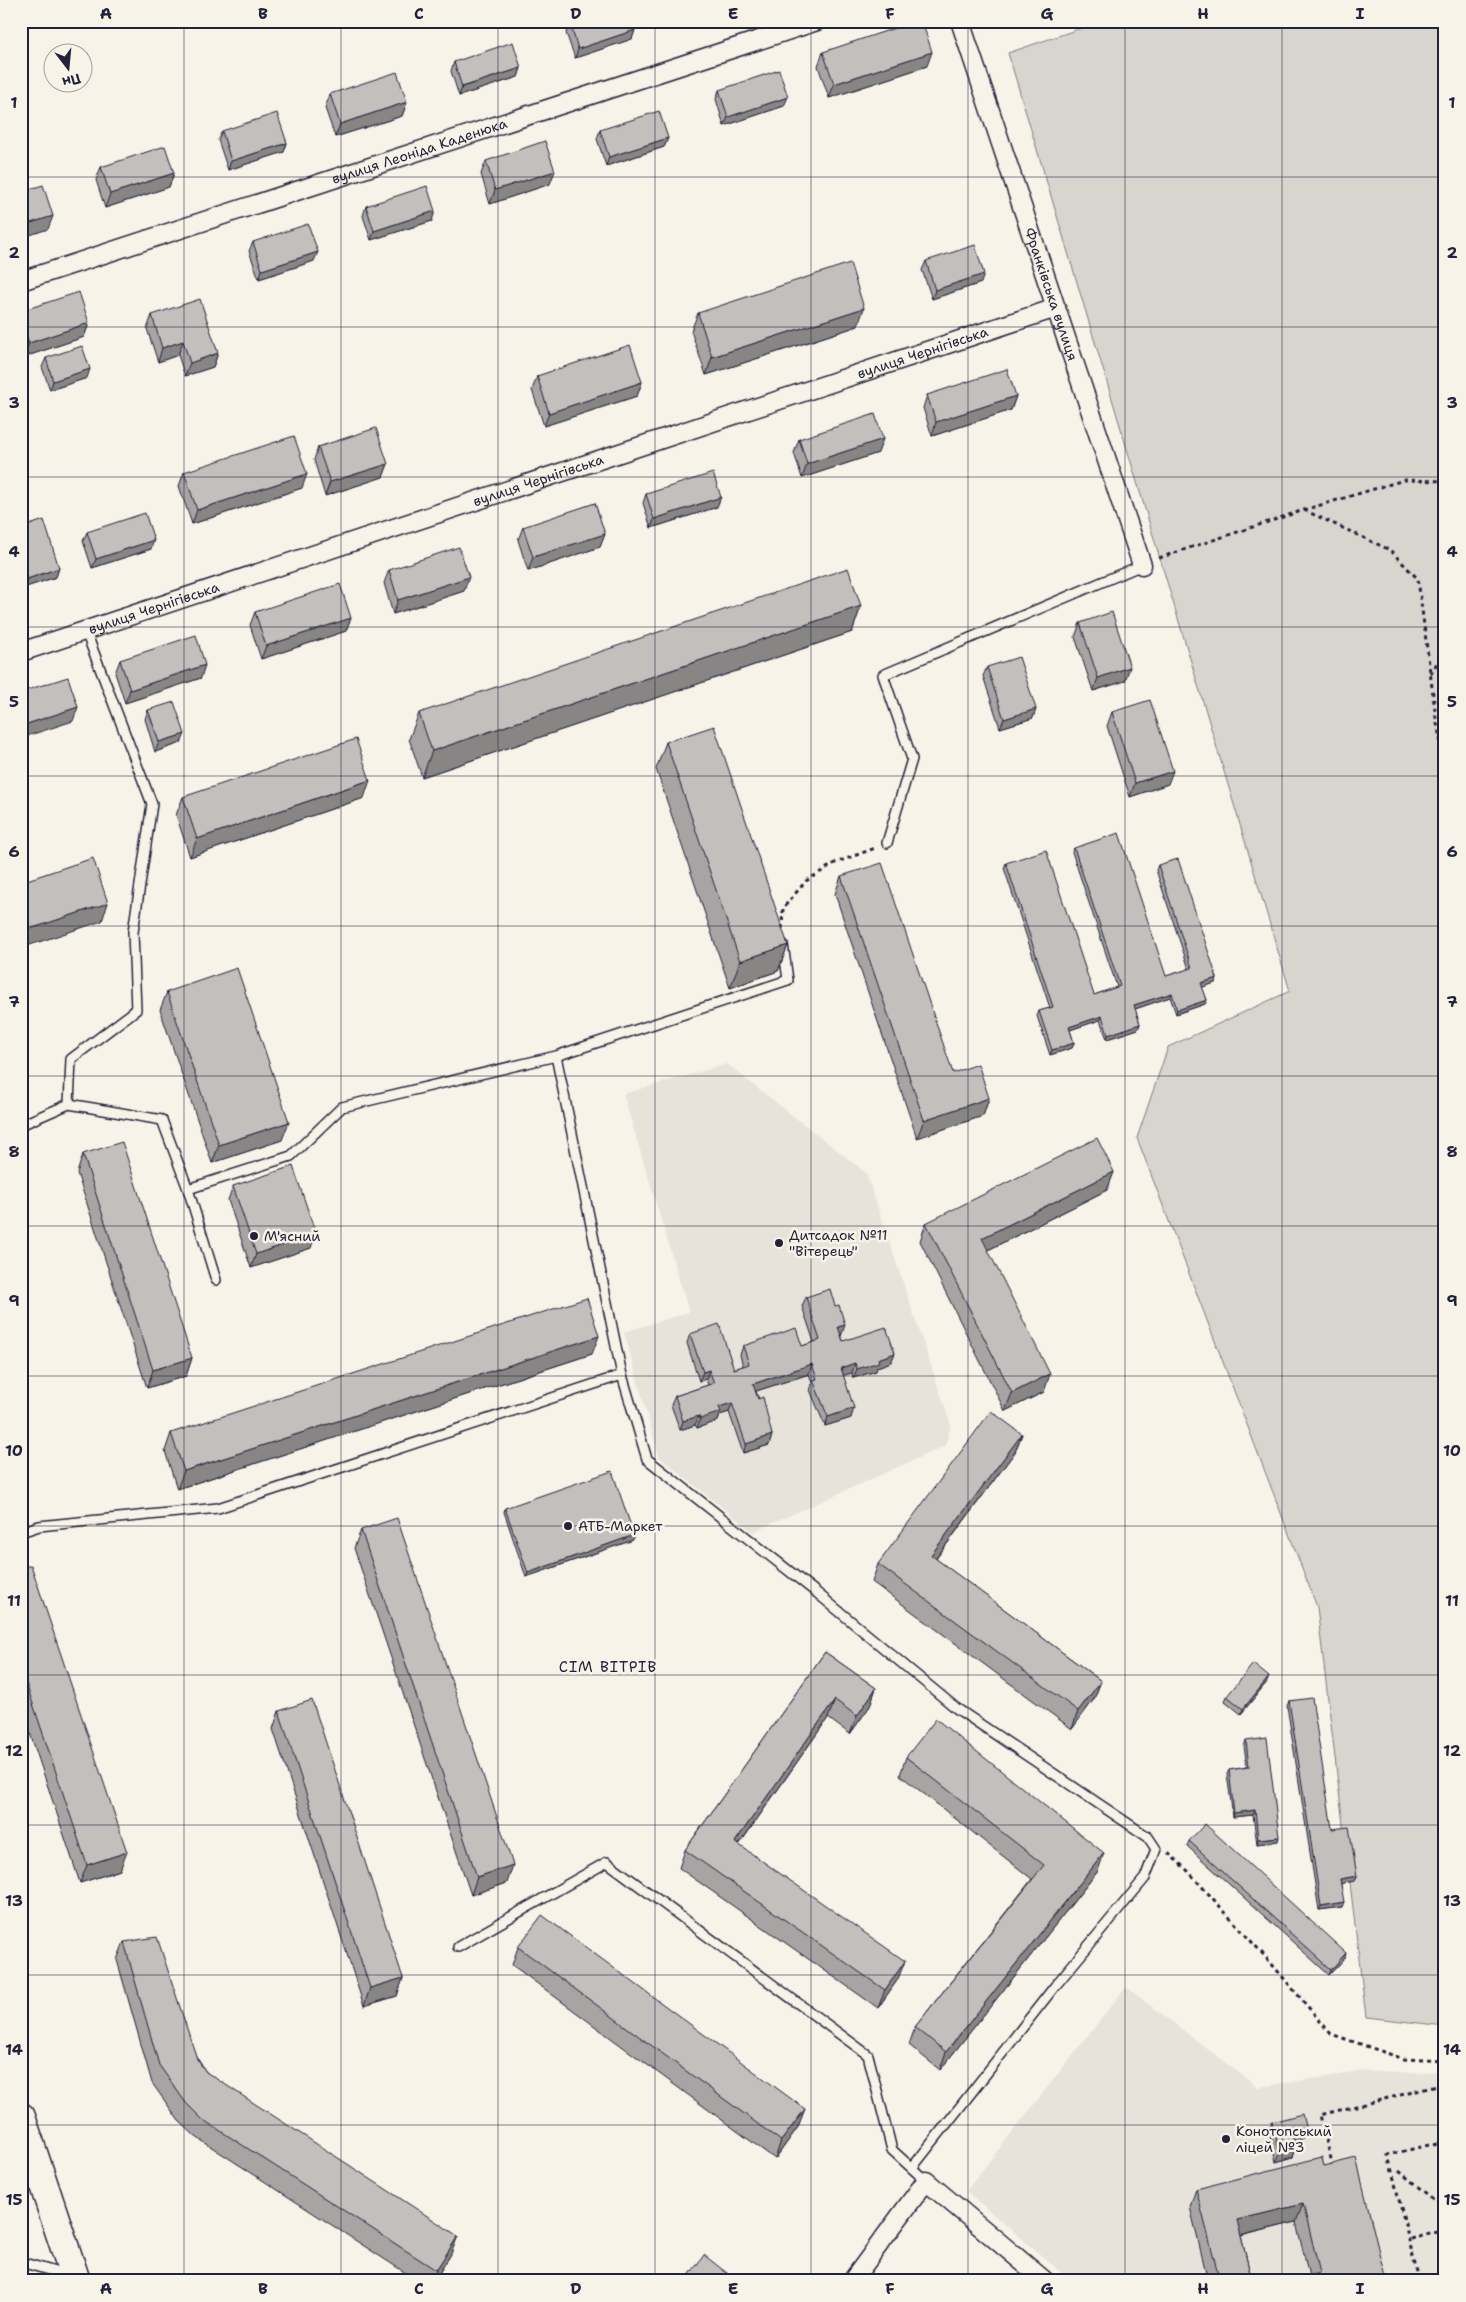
<svg xmlns="http://www.w3.org/2000/svg" width="1466" height="2302" font-family="'Shantell Sans',sans-serif">
<style>
.built{fill:#e7e3db}
.green{fill:#d8d5cf;stroke:#7d7c85}
.lines{fill:none;stroke-linecap:round;stroke-linejoin:round}
.service-casing{stroke:#22223b;stroke-width:12}
.minor-casing{stroke:#22223b;stroke-width:21}
.primary-casing{stroke:#22223b;stroke-width:31}
.path{stroke:#22223b;stroke-width:3;stroke-dasharray:4 4;stroke-linecap:butt}
.service{stroke:#f7f3e8;stroke-width:9}
.minor{stroke:#f7f3e8;stroke-width:18}
.primary{stroke:#f7f3e8;stroke-width:28}
.wall{fill:#a7a4a3;stroke:#22223b}
.shaded-wall{fill:#888684;stroke:#22223b}
.building{fill:#c2bfbd;stroke:#22223b}
.grid{fill:none;stroke:#22223b;stroke-width:1;stroke-opacity:0.55}
.poi-dot{fill:#22223b;stroke:#f7f3e8;stroke-width:2}
.labels{text-anchor:middle;dominant-baseline:central;stroke-width:5;stroke-linejoin:round;paint-order:stroke}
.street-label{font-size:14px;fill:#22223b;stroke:#f7f3e8}
.poi-label{font-size:14px;fill:#22223b;stroke:#f7f3e8;text-anchor:start}
.neighbourhood-label{font-size:15px;letter-spacing:1px;fill:#22223b;stroke:#f7f3e8}
.neatline{fill:none;stroke:#22223b;stroke-width:2}
.grid-label{font-size:16px;text-anchor:middle;font-weight:bold;fill:#22223b}
</style>
<rect width="100%" height="100%" fill="#f7f3e8"/>
<filter id="ink" filterUnits="userSpaceOnUse"><feTurbulence type="fractalNoise" baseFrequency=".02" numOctaves="2"/><feDisplacementMap in="SourceGraphic" scale="10" xChannelSelector="R" yChannelSelector="G"/><feConvolveMatrix kernelMatrix="1 2 1 2 8 2 1 2 1" color-interpolation-filters="sRGB"/></filter>
<g filter="url(#ink)">
<path class="built" d="M727,1064l139,109 85,252 -6,21 -192,86 -94,-75 -35,-125 65,-20 -66,-218z
M1126,1987l132,100 107,-16 33,2 47,-2v210h-374l-105,-90z"/>
<path class="green" d="M1102,21h343v2005l-79,-9 -49,-410 -180,-469 31,-91 122,-56 -282,-938z"/>
<g class="lines">
<defs>
<path id="service" d="M887,843l25,-84 -29,-84 259,-110
M69,1104l2,-45 65,-49 -3,-78 19,-128 -66,-172
M21,1125l48,-21 93,16 26,69 28,91
M188,1189l103,-33 51,-49 214,-51 232,-76 -5,-36
M622,1375l25,84 170,134 139,115 192,129 8,12 -11,29 -90,108 -143,182
M21,1532l18,-6 179,-18 404,-133 -66,-319
M458,1947l149,-85 261,193 24,95 34,31
M21,2262l48,14"/>
<g id="minor">
<path id="s1" d="M960,21l182,544"/>
<path id="s2" d="M21,281l796,-260"/>
<path id="s3" d="M21,652l1035,-344"/>
<path d="M852,2281l74,-100 119,100"/>
</g>
<path id="primary" d="M21,2117l55,164"/>
</defs>
<use href="#service" class="service-casing"/>
<use href="#minor" class="minor-casing"/>
<use href="#primary" class="primary-casing"/>
<path class="path" d="M1304,510l86,40 28,29 18,139 9,46
M1159,558l145,-48 100,-30 41,1
M1431,674l14,-26
M782,929l1,-21 23,-27 29,-18 40,-15
M1168,1853l19,17 83,92 61,72 73,25 41,2
M1333,2167l-13,-52 125,-31
M1399,2171l46,38
M1411,2239l34,-9
M1419,2281l-31,-126 57,-14
M1438,2281l7,-15"/>
<use href="#service" class="service"/>
<use href="#minor" class="minor"/>
<use href="#primary" class="primary"/>
</g>
<path class="wall" d="M681,21h20l-18,6z
M570,23l65,7 -3,9 -57,19 -9,-25z
M823,52l104,14 -98,32 -11,-32z
M454,62l67,6 -3,9 -59,19 -8,-25z
M719,90l65,16 -60,20 -8,-27z
M330,94l77,8 -5,14 -67,21 -10,-29z
M600,130l68,8 -4,9 -58,19 -9,-27z
M222,131l65,12 -3,9 -56,18 -10,-30z
M486,161l64,23 -60,20 -9,-30z
M101,167l73,6 -5,14 -64,21 -9,-28z
M366,206l66,15 -61,19 -8,-24z
M253,242l61,19 -55,18 -10,-28z
M926,261l55,22 -49,16 -10,-29z
M21,311l68,12 -5,14 -60,20 -3,-9z
M698,313l160,13 -152,49 -15,-44z
M152,315l66,38 -5,14 -28,9 -7,-21 -20,7 -11,-33z
M46,358l41,20 -37,12 -8,-23z
M537,376l105,6 -5,14 -93,30 -12,-36z
M927,395l89,1 -5,14 -79,26 -9,-28z
M799,439l79,14 -76,25 -8,-25z
M318,447l70,17 -5,13 -58,19 -11,-36z
M184,472l118,16 -110,36 -13,-38z
M646,494l71,13 -66,21 -8,-25z
M523,527l82,7 -5,13 -72,24 -10,-31z
M21,528l38,40 -3,9 -33,11 -2,-7z
M87,532l64,17 -59,19 -9,-27z
M389,570l75,21 -71,23 -9,-31z
M861,606l-9,26 -430,145 -13,-38 10,-26z
M255,612l91,19 -85,28 -11,-34z
M1080,623l45,58 -32,10 -18,-54z
M120,660l81,18 -76,25 -10,-30z
M987,667l49,42 -3,9 -33,10 -17,-52z
M148,710l33,33 -26,9 -10,-33z
M1112,712l56,72 -38,13 -23,-71z
M666,742l122,203 -10,26 -48,17 -74,-219z
M183,797l181,1 -174,59 -14,-42z
M1074,848l92,128 23,-7 -33,-99 2,-5 59,113 -2,5 -13,4 5,13 -2,4 -29,10 -6,-17 -35,12 5,15 -2,5 -31,10 -7,-19 -30,10 4,13 -2,5 -22,7 -13,-39 2,-5 11,-3 -46,-140 2,-5 88,132 23,-8 -45,-135z
M841,876l112,197 36,25 -6,18 -66,22 -82,-244z
M167,992l115,148 -70,23 -52,-153z
M83,1154l109,204 -6,18 -39,12 -70,-215z
M1114,1172l-7,18 -119,60 56,142 -39,19 -85,-170 6,-18z
M233,1186l78,62 -60,20 -23,-68z
M806,1297l36,37h-1l2,7 52,12 -4,9 -14,5 -1,4 -23,7 -1,-5 -9,2 8,43 -26,8 -15,-36 2,-7 -3,-9 -53,17 16,44 -3,10 -26,8 -14,-41 -9,3 -2,6 -21,7 -2,-3 -15,5 -9,-25 4,-9 33,-11 -2,-6 -7,2 -12,-38 3,-9 44,35 9,-3 -3,-11 3,-9h59l12,-4 -12,-36z
M592,1354l-415,135 -12,-38 6,-18z
M1022,1434l-7,18 -79,107 165,122 -7,18 -22,30 -200,-147 6,-18z
M505,1508l128,32 -107,37 -22,-65z
M361,1530l146,353 -36,12 -117,-347z
M21,1568l99,302 -40,13 -59,-177z
M825,1652l51,36 -6,18 -20,28 -22,-16 -89,127 159,134 -20,29 -199,-140 6,-18z
M1267,1682l-26,32 -16,-13 2,-5z
M1289,1701l43,128 25,47 -2,5 -14,2 1,24 -23,3 -32,-204z
M279,1711l124,267 -6,18 -33,10 -91,-277z
M1246,1741l32,100 -21,3 -4,-29 -20,2 -6,-43 2,-4 18,-3 -3,-21z
M906,1757l192,114 -158,199 -31,-25 6,-18 117,-148 -132,-104z
M1189,1841l156,117 -16,17 -142,-129z
M124,1942l82,130 245,182 -17,27h-16l-222,-144 -17,-16 -27,-38 -35,-123z
M518,1947l280,180 -23,32 -263,-194z
M1272,2122l30,17 -8,2 2,7 -3,9 -17,5 -7,-31z
M1324,2166l62,115 -77,-5 -13,-54 -55,14 11,45h-44l-18,-74 6,-18z"/>
<path class="shaded-wall" d="M685,21h16l-18,6z
M635,30l-3,9 -57,19 3,-9z
M932,52l-5,14 -98,32 5,-14z
M521,68l-3,9 -59,19 3,-9z
M788,97l-4,9 -60,20 4,-9z
M407,102l-5,14 -67,21 5,-13z
M668,138l-4,9 -58,19 3,-9z
M287,143l-3,9 -56,18 3,-9z
M555,171l-5,13 -60,20 5,-14z
M174,173l-5,14 -64,21 5,-14z
M435,211l-3,10 -61,19 3,-9z
M53,216l-5,13 -27,9v-12z
M318,252l-4,9 -55,18 3,-9z
M984,274l-3,9 -49,16 3,-9z
M864,308l-6,18 -152,49 6,-18z
M89,323l-5,14 -60,20 5,-14z
M183,341l-5,14 -20,7 4,-14z
M218,353l-5,14 -28,9 5,-13z
M90,369l-3,9 -37,12 3,-9z
M642,382l-5,14 -93,30 5,-13z
M1016,396l-5,14 -79,26 4,-14z
M883,439l-5,14 -76,25 5,-14z
M388,464l-5,13 -58,19 5,-14z
M307,474l-5,14 -110,36 5,-14z
M721,497l-4,10 -66,21 3,-9z
M605,534l-5,13 -72,24 5,-14z
M154,540l-3,9 -59,19 4,-9z
M59,568l-3,9 -33,11 4,-9z
M469,577l-5,14 -71,23 5,-14z
M861,606l-9,26 -430,145 10,-26z
M351,618l-5,13 -85,28 5,-13z
M205,665l-4,13 -76,25 5,-13z
M1130,667l-5,14 -32,10 5,-13z
M78,707l-5,14 -52,17v-12z
M1036,709l-3,9 -33,10 4,-9z
M185,734l-4,9 -26,9 4,-10z
M1173,771l-5,13 -38,13 5,-14z
M370,780l-6,18 -174,59 7,-18z
M108,903l-6,18 -81,27v-16z
M788,945l-10,26 -48,17 10,-27z
M1217,978l-2,5 -15,5 1,-5z
M1172,993l-2,4 -38,13 2,-5z
M1207,1000l-2,4 -29,10 1,-4z
M1102,1016l-2,4 -33,11 2,-4z
M1140,1024l-2,5 -31,10 1,-4z
M1074,1043l-2,5 -22,7 2,-5z
M989,1098l-6,18 -66,22 7,-18z
M289,1122l-7,18 -70,23 7,-18z
M1114,1172l-7,18 -131,66 6,-18z
M316,1234l-5,14 -60,20 5,-14z
M845,1325l-3,9 -7,2 3,-9z
M599,1336l-7,18 -415,135 7,-18z
M895,1353l-4,9 -14,5 -1,4 -23,7 4,-9 21,-10z
M192,1358l-6,18 -39,12 6,-18z
M855,1363l-3,10 -14,4 3,-9z
M812,1364l-3,10 -59,19 3,-9z
M709,1370l-3,9 -7,2 4,-9z
M1050,1374l-6,18 -39,19 7,-18z
M732,1403l-3,9 -9,3 -2,6 -21,7 3,-9 19,-12z
M854,1408l-3,10 -26,8 3,-9z
M699,1416l-4,9 -15,5 3,-9z
M1022,1434l-7,18 -90,121 6,-18z
M772,1435l-3,10 -26,8 3,-9z
M634,1535l-1,5 -107,37 2,-4z
M1269,1677l-2,5 -26,32 2,-5z
M1101,1681l-7,18 -22,30 6,-18z
M876,1688l-6,18 -20,28 7,-18z
M835,1700l-7,18 -100,142 7,-18z
M1255,1810l-2,5 -20,2 1,-4z
M1279,1837l-1,4 -21,3 1,-5z
M127,1852l-7,18 -40,13 7,-18z
M1104,1853l-6,18 -158,199 6,-18z
M513,1865l-6,18 -36,12 6,-18z
M1357,1876l-2,5 -17,3 2,-5z
M1344,1902l-2,5 -23,3 2,-4z
M1346,1953l-1,5 -16,17 2,-5z
M905,1961l-7,18 -20,29 7,-18z
M403,1978l-6,18 -33,10 6,-18z
M805,2109l-7,18 -23,32 6,-18z
M1306,2130l-4,9 -13,4 3,-9z
M1296,2148l-3,9 -17,5 4,-9z
M1303,2204l-7,18 -65,16 6,-18z
M458,2236l-7,18 -17,27h-2l4,-11z"/>
<path class="building" d="M576,21h56l3,9 -57,19 -8,-26z
M916,21h6l10,31 -98,32 -11,-32z
M513,42l8,26 -59,19 -8,-25z
M779,70l9,27 -60,20 -9,-27z
M397,72l10,30 -67,22 -10,-30z
M659,111l9,27 -59,19 -9,-27z
M277,113l10,30 -56,18 -9,-30z
M545,141l10,30 -60,19 -9,-29z
M165,146l9,27 -64,21 -9,-27z
M43,185l10,31 -32,10v-34z
M427,186l8,25 -61,20 -8,-25z
M308,224l10,28 -56,18 -9,-28z
M975,245l9,29 -49,16 -9,-29z
M850,263l14,45 -152,49 -14,-44z
M79,292l10,31 -60,20 -8,-24v-8z
M200,299l18,54 -28,10 -7,-22 -21,7 -10,-33z
M630,345l12,37 -93,31 -12,-37z
M82,346l8,23 -37,12 -7,-23z
M1007,369l9,27 -80,26 -9,-27z
M875,414l8,25 -76,25 -8,-25z
M376,428l12,36 -58,18 -12,-35z
M294,436l13,38 -110,36 -13,-38z
M713,473l8,24 -67,22 -8,-25z
M595,503l10,31 -72,23 -10,-30z
M145,513l9,27 -58,19 -9,-27z
M44,520l15,48 -32,11 -6,-17v-34z
M459,547l10,30 -71,23 -9,-30z
M848,568l13,38 -429,145 -13,-38z
M340,584l11,34 -85,28 -11,-34z
M1112,612l18,55 -32,11 -18,-55z
M196,635l9,30 -75,25 -10,-30z
M1019,657l17,52 -32,10 -17,-52z
M68,677l10,30 -57,19v-34z
M1150,700l23,71 -38,12 -23,-71z
M174,702l11,32 -26,8 -11,-32z
M714,726l74,219 -48,16 -74,-219z
M356,739l14,41 -173,59 -14,-42z
M1119,833l47,143 26,-8 -34,-103 20,-6 39,119 -16,5 6,17 -30,10 -5,-17 -38,12 6,19 -32,11 -6,-19 -33,11 5,16 -22,7 -13,-39 14,-4 -47,-144 40,-13 48,145 26,-9 -46,-138z
M93,858l15,45 -87,29v-50z
M882,863l71,210 25,-9 11,34 -65,22 -83,-244z
M237,968l52,154 -70,23 -52,-153z
M1097,1138l17,34 -132,66 68,136 -38,19 -86,-170z
M122,1142l70,216 -39,12 -70,-216z
M293,1166l23,68 -60,20 -23,-68z
M830,1289l5,17 4,-1 6,20 -7,2 5,14 43,-14 9,26 -17,6 1,3 -22,7 -2,-6 -14,5 13,40 -26,9 -15,-37 4,-1 -5,-15 -59,20 5,15 5,-2 9,38 -26,9 -14,-41 -13,4 2,5 -21,7 -1,-3 -16,5 -8,-25 39,-13 -5,-13 -6,2 -13,-38 29,-10 15,45 15,-5 -6,-18 53,-18 6,18 18,-6 -14,-43z
M587,1298l12,38 -415,135 -13,-38z
M991,1411l31,23 -91,121 170,126 -23,30 -200,-147z
M612,1471l22,64 -106,38 -23,-65z
M397,1518l116,347 -36,12 -116,-347z
M31,1565l96,287 -40,13 -66,-197v-100z
M825,1652l51,36 -19,28 -22,-16 -100,142 170,119 -20,29 -200,-140z
M1253,1664l16,13 -26,32 -16,-13z
M1312,1698l20,131 17,-2 8,49 -17,3 4,23 -23,4 -32,-205z
M312,1700l91,278 -33,10 -91,-277z
M936,1719l168,134 -158,199 -31,-25 129,-162 -138,-108z
M1267,1738l12,99 -21,2 -3,-29 -21,3 -5,-43 20,-3 -3,-26z
M1205,1824l141,129 -15,17 -142,-129z
M542,1915l263,194 -24,32 -263,-194z
M157,1937l40,122 9,13 252,164 -22,34 -234,-151 -16,-16 -27,-38 -35,-123z
M1302,2114l4,16 -14,4 4,14 -16,5 -8,-31z
M1322,2157l2,9 32,-8 30,123h-98l32,-8 -17,-69 -66,16 15,61h-32l-24,-92z
M704,2255l33,26h-52z"/>
</g>
<path class="grid" d="M184,21v2260M341,21v2260M498,21v2260M655,21v2260M811,21v2260M968,21v2260M1125,21v2260M1282,21v2260M21,177h1424M21,327h1424M21,477h1424M21,627h1424M21,776h1424M21,926h1424M21,1076h1424M21,1226h1424M21,1376h1424M21,1526h1424M21,1675h1424M21,1825h1424M21,1975h1424M21,2125h1424"/>
<g class="poi-dot">
<circle cx="254" cy="1236" r="5"/>
<circle cx="779" cy="1243" r="5"/>
<circle cx="568" cy="1526" r="5"/>
<circle cx="1226" cy="2139" r="5"/>
</g>
<g class="labels">
<g class="street-label">
<text stroke="none"><textPath href="#s2" startOffset="419">вулиця Леоніда Каденюка</textPath></text>
<text stroke="none"><textPath href="#s1" startOffset="288">Франківська вулиця</textPath></text>
<text stroke="none"><textPath href="#s3" startOffset="950">вулиця Чернігівська</textPath></text>
<text stroke="none"><textPath href="#s3" startOffset="545">вулиця Чернігівська</textPath></text>
<text stroke="none"><textPath href="#s3" startOffset="140">вулиця Чернігівська</textPath></text>
</g>
<g class="poi-label">
<text x="789" y="1235">Дитсадок №11<tspan x="789" dy="16">"Вітерець"</tspan></text>
<text x="264" y="1236">М'ясний</text>
<text x="578" y="1526">АТБ-Маркет</text>
<text x="1236" y="2131">Конотопський<tspan x="1236" dy="16">ліцей №3</tspan></text>
</g>
<g class="neighbourhood-label">
<text x="608" y="1667">СІМ ВІТРІВ</text>
</g>
</g>
<rect width="1466" height="2302" fill="none" stroke="#f7f3e8" stroke-width="55"/>
<g transform="translate(68 68) rotate(164)"><circle r="24" fill="#f7f3e8" stroke="#a29fa3"/>
<path d="M0-4L9 19L0 12L-9 19Z" fill="#22223b"/>
<text y="-8" font-size="14" font-weight="bold" text-anchor="middle" fill="#22223b">Пн</text>
</g>
<rect x="28" y="28" width="1410" height="2246" class="neatline"/>
<g class="grid-label">
<text x="106" y="19">A</text>
<text x="263" y="19">B</text>
<text x="419" y="19">C</text>
<text x="576" y="19">D</text>
<text x="733" y="19">E</text>
<text x="890" y="19">F</text>
<text x="1047" y="19">G</text>
<text x="1203" y="19">H</text>
<text x="1360" y="19">I</text>
<text x="14" y="108">1</text>
<text x="1452" y="108">1</text>
<text x="14" y="258">2</text>
<text x="1452" y="258">2</text>
<text x="14" y="408">3</text>
<text x="1452" y="408">3</text>
<text x="14" y="557">4</text>
<text x="1452" y="557">4</text>
<text x="14" y="707">5</text>
<text x="1452" y="707">5</text>
<text x="14" y="857">6</text>
<text x="1452" y="857">6</text>
<text x="14" y="1007">7</text>
<text x="1452" y="1007">7</text>
<text x="14" y="1157">8</text>
<text x="1452" y="1157">8</text>
<text x="14" y="1306">9</text>
<text x="1452" y="1306">9</text>
<text x="14" y="1456">10</text>
<text x="1452" y="1456">10</text>
<text x="14" y="1606">11</text>
<text x="1452" y="1606">11</text>
<text x="14" y="1756">12</text>
<text x="1452" y="1756">12</text>
<text x="14" y="1906">13</text>
<text x="1452" y="1906">13</text>
<text x="14" y="2055">14</text>
<text x="1452" y="2055">14</text>
<text x="14" y="2205">15</text>
<text x="1452" y="2205">15</text>
<text x="106" y="2294">A</text>
<text x="263" y="2294">B</text>
<text x="419" y="2294">C</text>
<text x="576" y="2294">D</text>
<text x="733" y="2294">E</text>
<text x="890" y="2294">F</text>
<text x="1047" y="2294">G</text>
<text x="1203" y="2294">H</text>
<text x="1360" y="2294">I</text>
</g>
</svg>
